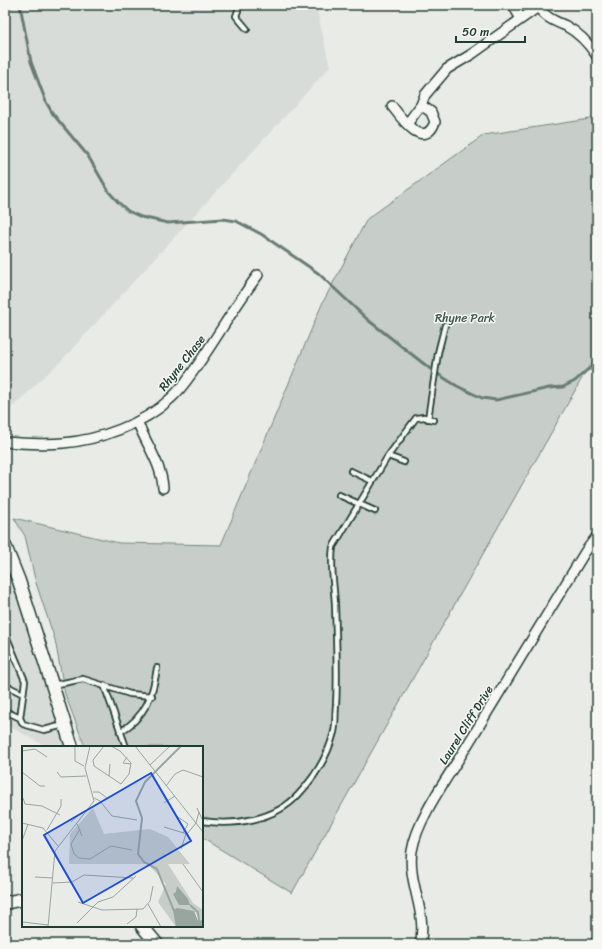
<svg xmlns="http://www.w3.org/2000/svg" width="602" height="949" font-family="Sriracha,sans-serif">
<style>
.built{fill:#d8dcd8}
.green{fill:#c7cec9;stroke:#73867e}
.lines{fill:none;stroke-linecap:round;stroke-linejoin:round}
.stream{stroke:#687c75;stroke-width:3}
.service-casing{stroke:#1f3d34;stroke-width:8}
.minor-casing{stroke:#1f3d34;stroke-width:12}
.tertiary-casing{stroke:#1f3d34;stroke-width:15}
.service{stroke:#f6f6f2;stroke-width:4.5}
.minor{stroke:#f6f6f2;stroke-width:9}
.tertiary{stroke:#f6f6f2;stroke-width:12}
.labels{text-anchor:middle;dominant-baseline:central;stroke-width:3;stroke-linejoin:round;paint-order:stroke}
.park-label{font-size:12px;fill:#415a52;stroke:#f6f6f2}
.street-label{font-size:12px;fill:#1f3d34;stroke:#f6f6f2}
.inset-river{fill:none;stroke:#99a6a0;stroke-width:2}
.inset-road{fill:none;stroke:#98a59f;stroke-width:1}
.view{fill:#1d4ed8;fill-opacity:0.15;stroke:#1d4ed8;stroke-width:2}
.inset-edge{fill:none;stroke:#1f3d34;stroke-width:2}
</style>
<rect width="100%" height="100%" fill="#e9ebe7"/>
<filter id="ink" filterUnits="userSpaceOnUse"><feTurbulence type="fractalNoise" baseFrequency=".025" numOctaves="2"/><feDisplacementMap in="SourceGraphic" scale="8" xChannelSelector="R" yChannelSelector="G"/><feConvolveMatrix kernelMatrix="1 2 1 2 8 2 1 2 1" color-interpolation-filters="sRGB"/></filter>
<g filter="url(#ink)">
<path class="built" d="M5,5h311l14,62 -268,293 -57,54z
M5,565l10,19 54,163h-22l-42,-23z"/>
<path class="green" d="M597,118v251l-11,2 -294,522 -90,-55v-91h-117l-20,-53 -10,-54 -19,-57 -11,-47 -11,-18 105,25 102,2 101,-241 45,-85 117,-84z"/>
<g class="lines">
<path class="stream" d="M20,5l11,57 15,40 7,12 35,42 21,36 9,10 10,9 13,6 27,6 55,-4 13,2 25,13 57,39 50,47 65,51 24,15 25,12 14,2 53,-12 14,-1 12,-6 22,-20"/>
<defs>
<path id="service" d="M240,5l-4,11 11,13
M428,419l10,-66 7,-28
M388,456l16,6
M351,471l21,10
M339,495l36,16
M5,633l20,48 -5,37
M5,685l18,9
M53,685l30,-6 47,15 22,2
M104,685l22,62
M5,711l15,7 3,6 21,6 20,-5
M120,732c25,-15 33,-36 37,-64
M202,821c33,5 73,-1 96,-26 17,-18 30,-39 36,-63 2,-8 1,-18 2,-27 2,-33 0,-67 -1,-101 -1,-19 -5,-38 -2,-57l55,-91 28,-38 8,-1 10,3"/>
<path id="minor" d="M513,5l8,14
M538,7c8,11 16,14 28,19 13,7 23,18 31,30
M392,106c9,12 32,45 43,16l-4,-10 -10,-7
M407,124l14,-19 4,-10 22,-26 25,-15 66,-47 1,-2
M138,423c8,21 24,42 25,65
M5,442c19,1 38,3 58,1 36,-3 81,-19 107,-44 11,-9 19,-22 27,-33 21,-30 39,-62 61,-91
M420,944c8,-31 -13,-62 -8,-93 5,-32 36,-74 53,-102 40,-66 80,-131 120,-197l12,-16
M595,944l2,-3"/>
<path id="tertiary" d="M5,546l14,35 53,166
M5,903l18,-4
M142,926l15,18"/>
</defs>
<use href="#service" class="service-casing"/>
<use href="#minor" class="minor-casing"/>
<use href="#tertiary" class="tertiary-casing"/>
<use href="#service" class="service"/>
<use href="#minor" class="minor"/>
<use href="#tertiary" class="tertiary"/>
</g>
</g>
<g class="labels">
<g class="park-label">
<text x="465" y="318">Rhyne Park</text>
</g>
<g class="street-label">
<text transform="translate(182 363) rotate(-52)">Rhyne Chase</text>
<text transform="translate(466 725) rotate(-58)">Laurel Cliff Drive</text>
</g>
</g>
<g transform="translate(22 746)">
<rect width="181" height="181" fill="#e9ebe7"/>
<path d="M71,62l11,26 46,-5 18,8 22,27h-22l25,39 10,7v16l-8,-14 -19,15 -18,-25 8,-18 -18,-20h-79l1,-30z" fill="#c7cec9"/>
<path d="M155,140l11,13 2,6h-11l-6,-11 3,-2zM155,162l17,3 4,10 5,-1v7h-27l-3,-17z" fill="#99a6a0"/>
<path class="inset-river" d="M168,159l8,7 1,9M152,165l-17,-42 -13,-7 -6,-8 4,-36 -6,-17 9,-19 36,-36"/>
<path class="inset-road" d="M53,0v15l9,5M82,0l-11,14 1,6 27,18 8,-10 2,-11 -11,-12 -9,-5M113,0l68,86M0,5l13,-2 12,8M105,11l-4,6 8,1M128,19l20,-19M0,26l18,14h5M35,26l4,5 25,-1M87,30l1,-12M144,40l9,-12 8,-4 20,7M71,46h6l8,6M1,52l2,6 17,2 18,9M72,52l6,3 12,15 25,4M142,57l11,-7M175,62l6,13M153,69l13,9 -5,9M49,76l11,-10M0,77l21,5 15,18M55,78l5,12M142,81l23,7 9,-11 3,-11M58,83l-9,15 3,10 5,4 11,1 21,-13 21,4M25,84l14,-24v-7M0,95l6,-17M159,103l5,-15M161,118l20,28M13,131l18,1M31,137l19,-1 12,-7 49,3M56,156l24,8 41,-1 7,-8 3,-15M126,158l13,23M1,176l25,3M55,177l21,-21 15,-5 23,-21M105,178l9,-7 1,-8M26,181l7,-76 39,-50 -9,-33 5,-22"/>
<path class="view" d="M129,27l40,68 -108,62 -39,-68z"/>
<rect width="181" height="181" class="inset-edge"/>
</g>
<rect width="602" height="949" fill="none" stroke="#f6f6f2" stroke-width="20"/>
<rect x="10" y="10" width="582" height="929" fill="none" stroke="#1f3d34" stroke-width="1.5" filter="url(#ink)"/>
<path d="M456 36v6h69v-6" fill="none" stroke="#1f3d34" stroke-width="2"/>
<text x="462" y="36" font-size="12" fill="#1f3d34" stroke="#f6f6f2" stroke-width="3" paint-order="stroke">50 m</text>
</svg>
